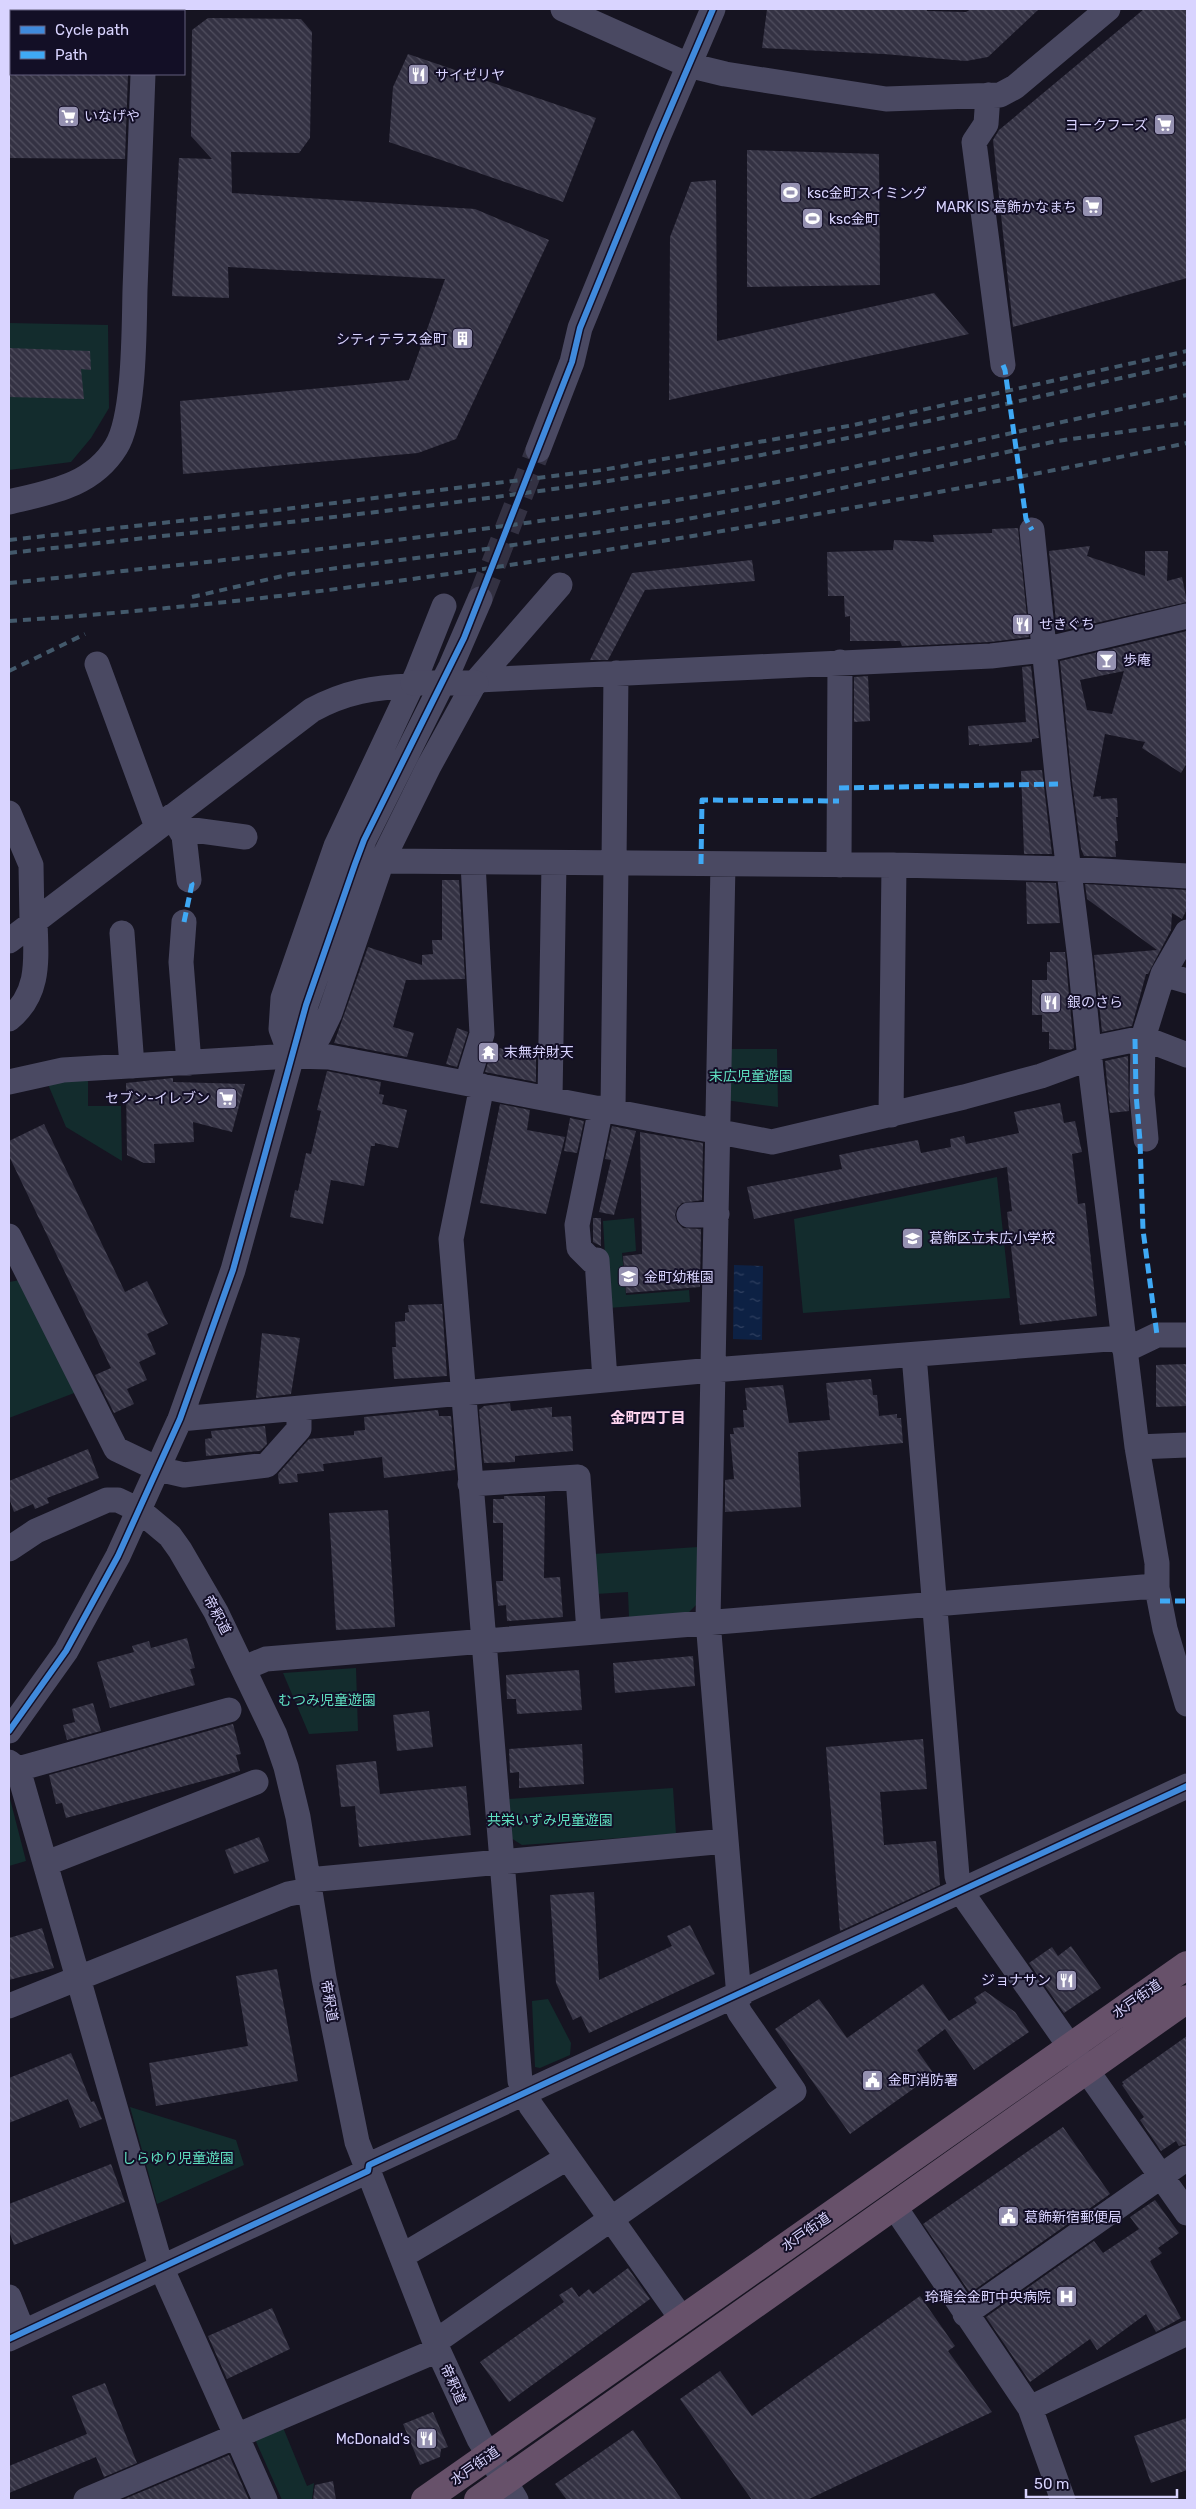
<svg xmlns="http://www.w3.org/2000/svg" width="1196" height="2509" font-family="Rubik,'Noto Sans JP',sans-serif">
<style>
.green{fill:#132c2d}
.water{fill:url(#water-ripples)}
.building{fill:url(#building-back-hatch);fill-rule:evenodd}
.lines{fill:none;stroke-linecap:round;stroke-linejoin:round}
.minor-tunnel{stroke:#333142;stroke-width:25;stroke-dasharray:25 12;stroke-linecap:butt}
.minor{stroke:#4a4962;stroke-width:25}
.highway{stroke:#67516a;stroke-width:28}
.rail{stroke:#43596b;stroke-width:4;stroke-dasharray:8 6;stroke-linecap:butt}
.minor-bridge{stroke:#4a4962;stroke-width:25}
.quiet{stroke:#3fa9f5;stroke-width:5;stroke-dasharray:10 5;stroke-linecap:butt}
.cycleway-casing{stroke:#130f26;stroke-width:9}
.cycleway{stroke:#408adc;stroke-width:6}
.labels{text-anchor:middle;dominant-baseline:central;stroke-width:4;stroke-linejoin:round;paint-order:stroke}
.poi-label{font-size:14px;fill:#d9d4ff;stroke:#130f26;text-anchor:start}
.park-label{font-size:14px;fill:#5fe0c0;stroke:#130f26}
.street-label{font-size:14px;fill:#d9d4ff;stroke:#130f26}
.neighbourhood-label{font-size:15px;font-weight:bold;fill:#ffd6f0;stroke:#130f26}
</style>
<defs>
<pattern id="water-ripples" width="26" height="14" patternUnits="userSpaceOnUse" patternTransform="scale(1.25)"><rect width="26" height="14" fill="#0d2144"/><path d="M2 4q2-2 4 0t4 0M15 11q2-2 4 0t4 0" fill="none" stroke="#304060"/></pattern>
<pattern id="building-back-hatch" width="6" height="6" patternUnits="userSpaceOnUse" patternTransform="scale(1.25)"><rect width="6" height="6" fill="#343243"/><path d="M-1 5l2 2M0 0l6 6M5-1l2 2" fill="none" stroke="#514f5f"/></pattern>
</defs>
<rect width="100%" height="100%" fill="#161421"/>
<path class="green" d="M9,323l99,2 1,83 -18,30 -20,24 -62,8z
M725,1049h52l1,58 -53,-7z
M88,1076v30h33l1,55 -56,-34 -19,-45z
M997,1177l13,121 -207,15 -9,-94z
M634,1218l2,33 -14,2 4,42 63,-5 1,12 -82,6 -5,-87z
M26,1279l56,111 -73,28v-136z
M698,1547v56l-11,11 -58,3 -1,-25 -32,2 -3,-40z
M356,1668l2,63 -49,3 -26,-61z
M673,1788l3,46 -154,11 -11,-7 -2,-39z
M9,1795l17,66 -17,5z
M548,1999l23,44 -1,12 -30,13 -5,-1 -3,-66z
M130,2107l106,33 8,25 -87,39z
M282,2425l25,61 7,-3 -2,17h-30l-28,-63z"/>
<path class="water" d="M734,1265l29,1 -1,74 -29,-1z"/>
<path class="building" d="M767,9h160v2l39,1 5,-3h68l-51,48 -22,4 -82,-7 -122,-6z
M1144,9h43v269l-174,49 -20,-187 6,-10z
M208,18l93,1 11,13 -2,106 -11,15 -68,-1 1,41 243,16 74,31 -93,199 -38,14 -235,21 -3,-73 229,-21 36,-101 -217,-12 1,31 -57,-2 7,-138 33,1 -21,-23 1,-106z
M408,54l188,64 -33,84 -174,-60 4,-55z
M9,74h119l-3,85 -116,-1z
M747,150l132,4 1,131 -133,2z
M716,180l1,161 217,-48 35,41 -300,66 1,-163 21,-55z
M9,348l81,3 1,19 -10,-1 3,30 -75,-2z
M1018,528l11,109 -39,5 -88,4 -2,-5h-50v-25l-5,1 -1,-21h-16l-1,-44 66,-2 1,-10 40,2 -1,-7 59,-2v-4z
M1090,546l-3,10 58,20v-25h23l-1,30 15,-4 5,25 -122,28 -2,-9 -7,1 -7,-71z
M752,560l3,21 -110,9 -37,70h-18l42,-87z
M1187,631v132l-6,10 -39,-25 3,-6 -40,-8 -12,63 8,-1v3l16,-1 1,19h-2l2,24h-3l1,16 -32,-1 -3,-7 -9,-67 -12,-121zM1124,671l-12,43 -25,-4 -7,-30z
M1031,666l8,72 -7,1v3l-53,4v-2l-10,1 -1,-19 58,-4 -4,-55z
M868,676l2,45 -16,1v-45z
M1042,770l10,84h-28l-3,-83z
M442,880h17l6,99 -59,1 -13,47 21,6 -7,24 -73,-14 34,-96 54,18v-10l11,-1 -1,-14h10z
M1026,882l30,1 4,40 -33,1z
M1085,884l102,6v19l-5,10 -10,-6 -1,17 -23,44h-2l-14,52 -30,6 -8,-77 63,-5 -70,-51z
M1050,952h15l9,96 -4,2 -21,-1v-17h-7v-17h-10v-35h15v-18h3z
M457,1028l11,4 -11,35 -11,-3z
M493,1047l43,8v27l-51,-10z
M1128,1056l1,55 -19,2 -5,-52z
M327,1071l54,11 -2,12 5,1 -2,9 25,6 -9,38 -23,-5v3h-4l-7,40 -33,-6 -8,44 -33,-7 5,-27 3,1 8,-38 5,1 10,-43 -4,-1z
M173,1078v4l72,2 -13,48 -39,-10 1,20 -40,2 1,19h-11l-17,-8 -1,-72z
M1060,1103l4,20 11,-2 7,31 -10,2 6,50 7,-1 12,113 -77,9 -13,-113 5,-1 -5,-44 -253,52 -7,-32 95,-18 -3,-14 29,-6 50,-9 3,13 30,-6 -1,-8 14,-3 2,8 53,-11 -5,-21z
M500,1104l30,6 -3,20 38,7 -19,77 -66,-11z
M570,1118l14,3 -7,32 -13,-2z
M44,1124l81,168 22,-11 21,43 -21,10 9,20 -17,8 8,18 -20,9 7,15 -20,9 -19,-38 16,-7 -102,-212v-15z
M612,1126l24,5 -22,84 -15,-3 12,-52 -6,-1z
M640,1132l63,11 -1,57 -20,3 -5,5 -2,7 2,7 6,6 18,1 -1,58 -74,6 -3,-37 19,-2z
M593,1218h8v28l-8,-4z
M442,1304l5,72 -53,3 -2,-32h4l-1,-25 10,-1v-8l4,-1 -1,-7z
M262,1333l38,5 -9,56 -35,4z
M1187,1364v42l-31,1v-42z
M871,1379l2,16h4l2,21 18,-2v4h4l2,25 -105,9 3,55 -76,5v-32l9,-1 -4,-45h4l-1,-6 11,-1 -1,-17h4l-2,-22 38,-3 6,38 41,-3 -4,-37z
M510,1403l1,8 41,-4v10l19,-1 2,35 -58,5v6l-31,1 -5,-53 5,-4z
M438,1410l1,6h12l4,54 -71,8 -2,-21 -59,7 1,7 -27,3 1,8 -19,2 -1,-10 31,-35 45,-4v-4l11,-1 -1,-13z
M265,1426l2,18 -7,7 -54,5 -1,-17 7,-1 -1,-7z
M88,1449l11,29 -52,20 2,5 -14,6 -2,-5 -19,8 -5,-14v-17z
M504,1496h41l-1,82 16,-1 3,40 -56,4 -1,-16 -8,1 -2,-25h7v-58h-10v-24h11z
M388,1510l7,117 -59,3 -7,-117z
M187,1638l8,30 -5,1 5,16 -85,23 -13,-46 37,-10 -2,-6 17,-5 2,7z
M693,1656l2,30 -80,7 -2,-30z
M579,1670l3,40 -65,4 -1,-15h-9l-1,-24z
M93,1703l8,28 -34,9 -4,-15 12,-3 -3,-13z
M429,1711l4,36 -36,4 -4,-36z
M233,1724l8,30 -5,1 4,16 -174,47 -4,-15 -6,1 -7,-29z
M923,1739l4,50 -47,3 4,53 52,-4 4,44 -100,46 -14,-184z
M582,1744l2,40 -65,4v-16l-9,1 -1,-24z
M376,1761l4,33 86,-8 5,49 -112,12 -4,-41 -14,1 -5,-42z
M259,1837l10,24 -35,13 -9,-24z
M594,1892l5,88 73,-34 -5,-10 23,-11 25,49 -126,59 -8,-17 -8,4 -17,-37 -6,-88z
M42,1928l12,40 -45,12v-42z
M1071,1946l30,42 -37,25 -35,-50 23,-16 6,9z
M277,1969l21,112 -142,25 -7,-43 99,-17 -12,-70z
M923,1984l26,37 28,-18 -3,-5 11,-7 30,21 14,20 -55,38 -29,-41 -28,21 17,24 -84,60 -75,-105 44,-30 28,39z
M1187,2036v108l-8,2 -3,-5 -15,10 -21,-31 4,-3 -22,-32 2,-1 -2,-2z
M71,2053l20,49 3,-1 8,18 -22,9 -12,-29 -59,24v-45z
M1063,2127l47,67 -140,99 -47,-69z
M111,2164l14,38 -111,43 -5,-14v-27z
M1155,2200l24,33 -21,15 4,5 -12,8 31,57 -25,14 -10,-18 -49,36 -7,-11 -60,43 -44,-65 108,-76 9,12 36,-24 -9,-12z
M628,2268l22,31 -141,103 -29,-40 84,-60 -5,-7 13,-8 7,10 10,-8 4,5z
M920,2296l35,50 -7,5 44,61 -185,88h-55l-72,-101 40,-28 32,45z
M272,2308l18,41 -63,30 -19,-43z
M105,2383l32,80 -33,14 -8,-20 -87,36v-27l78,-32 -15,-38z
M433,2412l15,35 -7,2 -1,8 -20,8 -17,-41z
M1187,2418v52l-36,13 -17,-47z
M633,2430l49,70h-115l-12,-16z
M229,2455l20,45h-127z
M333,2481l3,19h-23l2,-15z"/>
<g class="lines">
<path class="minor-tunnel" d="M480,599l58,-149"/>
<path class="minor" d="M563,9l125,56 37,9 161,25 114,-4 15,-8 93,-78
M145,11v-2
M988,95l-2,29 -12,18 29,223
M538,450l34,-88 8,-34 79,-193 54,-126
M9,502c42,-10 83,-16 107,-55 19,-30 18,-120 19,-157 3,-72 5,-144 8,-216
M1032,530l26,254 22,175 12,121 45,367 20,116v25l8,41 22,75
M97,664l60,163
M478,680l513,-24 53,-6 143,-34
M9,813l22,52 1,58
M172,816l12,20 5,44
M179,828l66,9
M382,861l512,4 174,4 119,7
M614,863l2,-190
M723,864l-15,757 30,364 4,9
M839,865l1,-203
M184,922l-3,40 8,101
M122,933l10,133
M9,941l303,-231c33,-18 62,-23 99,-24
M1163,974l24,7
M9,1019c32,-26 27,-61 26,-98
M1089,1049l54,-11 44,17
M291,1056l28,-20 11,-23 52,-152 47,-95 45,-82 86,-99
M291,1056l-10,-27 2,-31 53,-152 81,-172 27,-68
M9,1082l54,-12 228,-14 38,1 443,85 192,-45 77,-21 49,-18
M467,1083l15,-49 -9,-171
M482,1086l-31,153 69,842 11,25 151,213
M550,1098l4,-235
M601,1108l-24,117 2,23 13,13 5,-1 8,120
M613,1110l3,-247
M891,1115l3,-250
M1146,1139l-4,-44 1,-57 20,-64 24,-42
M689,1215l28,-1
M9,1236l107,213 42,20 26,6 83,-10 32,-36v-20
M1124,1348l8,-1 25,-12h30
M914,1355l43,521 5,17 225,320
M180,1419l533,-49 409,-32
M1137,1447l50,-2
M470,1484l108,-7 11,155
M9,1549l27,-18 71,-31h11l21,10 31,26 10,14 36,62 59,123 11,32 12,50 26,161 33,164 81,208 41,89 37,61
M244,1668l22,-9 877,-72 14,1
M9,1731l57,-80 52,-95 62,-137 53,-149 73,-265 58,-165 87,-174 29,-67
M9,1762l9,7 143,498 104,233
M18,1769l211,-59
M47,1863l209,-81
M308,1880l418,-39
M9,2006l279,-112 21,-4
M894,2206l136,202 33,92
M402,2256l165,-98
M9,2297l14,35
M965,2314l222,-156
M9,2339l359,-168 1,-6 818,-379
M435,2342l359,-251 -54,-78 -7,-15
M1030,2408l157,-75
M86,2500l352,-150"/>
<path class="highway" d="M425,2500l762,-535
M478,2500l709,-501"/>
<path class="rail" d="M9,540l260,-29 333,-41 252,-45 333,-74
M9,553c238,-27 478,-49 714,-91 156,-28 310,-64 464,-99
M9,583c227,-24 454,-47 679,-85 167,-28 333,-68 499,-103
M192,597l99,-23 195,-25 190,-28 93,-17 288,-63 130,-18
M9,621c243,-16 484,-51 725,-92 151,-27 303,-54 453,-86
M9,671l76,-37"/>
<path class="minor-bridge" d="M413,683h63"/>
<path class="quiet" d="M1003,365l2,5 21,149 6,11
M839,788l219,-4
M701,864l1,-64 137,1
M184,922l8,-38 -3,-4
M1135,1039l1,55 4,47 3,89 14,105
M1160,1601h27"/>
<defs>
<path id="cycleway" d="M9,1731l57,-80 52,-95 62,-137 53,-149 73,-265 49,-141 9,-24 100,-202 108,-276 8,-34 79,-193 54,-126
M9,2339l359,-168 1,-6 818,-379"/>
</defs>
<use href="#cycleway" class="cycleway-casing"/>
<use href="#cycleway" class="cycleway"/>
</g>
<defs>
<symbol id="restaurant-square" viewBox="-11 -11 22 22"><rect x="-9" y="-9" width="18" height="18" rx="4" fill="#9591b1" stroke="#130f26"/><path d="M-5-6h1v4h1v-4h1v4h1v-4h1v5L-1.5 .5V6h-2V.5L-5-1ZM5-6V6H3V1.5H1.5Q1.5-4 5-6Z" fill="#fff"/></symbol>
<symbol id="supermarket-square" viewBox="-11 -11 22 22"><rect x="-9" y="-9" width="18" height="18" rx="4" fill="#9591b1" stroke="#130f26"/><path d="M-6-5.5h2.5l.6 2H6L4.5 2H-2.5L-4.4-4H-6ZM-1.5 3.2a1.3 1.3 0 1 0 .1 0ZM3 3.2a1.3 1.3 0 1 0 .1 0Z" fill="#fff"/></symbol>
<symbol id="stadium-square" viewBox="-11 -11 22 22"><rect x="-9" y="-9" width="18" height="18" rx="4" fill="#9591b1" stroke="#130f26"/><path d="M0-5a6.5 5 0 1 0 0 10a6.5 5 0 1 0 0-10ZM-3.5-1.8h7v3.6h-7Z" fill="#fff"/></symbol>
<symbol id="building-square" viewBox="-11 -11 22 22"><rect x="-9" y="-9" width="18" height="18" rx="4" fill="#9591b1" stroke="#130f26"/><path d="M-4-6H4V6H1V3H-1V6H-4ZM-2.5-4.3h1.7v1.8h-1.7ZM.8-4.3h1.7v1.8H.8ZM-2.5-1h1.7V.8h-1.7ZM.8-1h1.7V.8H.8Z" fill="#fff"/></symbol>
<symbol id="bar-square" viewBox="-11 -11 22 22"><rect x="-9" y="-9" width="18" height="18" rx="4" fill="#9591b1" stroke="#130f26"/><path d="M-6-5H6L.8 .8V4.5H3.5V6h-7V4.5H-.8V.8Z" fill="#fff"/></symbol>
<symbol id="temple-square" viewBox="-11 -11 22 22"><rect x="-9" y="-9" width="18" height="18" rx="4" fill="#9591b1" stroke="#130f26"/><path d="M0-6L5-2H3V0L6.5 2.5H4V6H1.5V3h-3V6H-4V2.5H-6.5L-3 0V-2H-5Z" fill="#fff"/></symbol>
<symbol id="school-square" viewBox="-11 -11 22 22"><rect x="-9" y="-9" width="18" height="18" rx="4" fill="#9591b1" stroke="#130f26"/><path d="M0-5L7-2L0 1L-7-2ZM-4 1L0 2.5L4 1V4Q0 6-4 4Z" fill="#fff"/></symbol>
<symbol id="civic-square" viewBox="-11 -11 22 22"><rect x="-9" y="-9" width="18" height="18" rx="4" fill="#9591b1" stroke="#130f26"/><path d="M-.6-6.5H3V-4.5H.6V-3L4-1V1h2V6H-6V1h2V-1L-.6-3ZM-1.2 2.5V6h2.4V2.5Z" fill="#fff"/></symbol>
<symbol id="hospital-square" viewBox="-11 -11 22 22"><rect x="-9" y="-9" width="18" height="18" rx="4" fill="#9591b1" stroke="#130f26"/><path d="M-5-5h3v3.5h4V-5h3V5h-3V1.5h-4V5h-3Z" fill="#fff"/></symbol>
</defs>
<g fill-rule="evenodd">
<use href="#restaurant-square" x="406" y="62" width="25" height="25"/>
<use href="#supermarket-square" x="56" y="104" width="25" height="25"/>
<use href="#supermarket-square" x="1152" y="112" width="25" height="25"/>
<use href="#stadium-square" x="778" y="180" width="25" height="25"/>
<use href="#supermarket-square" x="1080" y="194" width="25" height="25"/>
<use href="#stadium-square" x="800" y="206" width="25" height="25"/>
<use href="#building-square" x="450" y="326" width="25" height="25"/>
<use href="#restaurant-square" x="1010" y="612" width="25" height="25"/>
<use href="#bar-square" x="1094" y="648" width="25" height="25"/>
<use href="#restaurant-square" x="1038" y="990" width="25" height="25"/>
<use href="#temple-square" x="476" y="1040" width="25" height="25"/>
<use href="#supermarket-square" x="214" y="1086" width="25" height="25"/>
<use href="#school-square" x="900" y="1226" width="25" height="25"/>
<use href="#school-square" x="616" y="1264" width="25" height="25"/>
<use href="#restaurant-square" x="1054" y="1968" width="25" height="25"/>
<use href="#civic-square" x="860" y="2068" width="25" height="25"/>
<use href="#civic-square" x="996" y="2204" width="25" height="25"/>
<use href="#hospital-square" x="1054" y="2284" width="25" height="25"/>
<use href="#restaurant-square" x="414" y="2426" width="25" height="25"/>
</g>
<g class="labels">
<g class="poi-label">
<text x="435" y="75">サイゼリヤ</text>
<text x="84" y="116">いなげや</text>
<text x="1148" y="125" text-anchor="end">ヨークフーズ</text>
<text x="807" y="193">ksc金町スイミング</text>
<text x="1077" y="207" text-anchor="end">MARK IS 葛飾かなまち</text>
<text x="829" y="219">ksc金町</text>
<text x="447" y="339" text-anchor="end">シティテラス金町</text>
<text x="1039" y="624">せきぐち</text>
<text x="1123" y="660">歩庵</text>
<text x="1067" y="1002">銀のさら</text>
<text x="504" y="1052">末無弁財天</text>
<text x="210" y="1098" text-anchor="end">セブン-イレブン</text>
<text x="929" y="1238">葛飾区立末広小学校</text>
<text x="644" y="1277">金町幼稚園</text>
<text x="1051" y="1980" text-anchor="end">ジョナサン</text>
<text x="888" y="2080">金町消防署</text>
<text x="1024" y="2217">葛飾新宿郵便局</text>
<text x="1051" y="2297" text-anchor="end">玲瓏会金町中央病院</text>
<text x="410" y="2439" text-anchor="end">McDonald's</text>
</g>
<g class="park-label">
<text x="751" y="1076">末広児童遊園</text>
<text x="327" y="1700">むつみ児童遊園</text>
<text x="550" y="1820">共栄いずみ児童遊園</text>
<text x="178" y="2158">しらゆり児童遊園</text>
</g>
<g class="street-label">
<text transform="translate(217 1615) rotate(62)">帝釈道</text>
<text transform="translate(1137 1999) rotate(-35)">水戸街道</text>
<text transform="translate(329 2001) rotate(80)">帝釈道</text>
<text transform="translate(806 2232) rotate(-35)">水戸街道</text>
<text transform="translate(453 2384) rotate(66)">帝釈道</text>
<text transform="translate(475 2466) rotate(-35)">水戸街道</text>
</g>
<g class="neighbourhood-label">
<text x="648" y="1418">金町四丁目</text>
</g>
</g>
<rect width="1196" height="2509" fill="none" stroke="#d9d4ff" stroke-width="20"/>
<rect x="10" y="10" width="175" height="65" fill="#130f26" stroke="#625e7d"/>
<rect x="20" y="26" width="25" height="8" fill="#408adc" stroke="#625e7d"/>
<text x="55" y="35" font-size="15" fill="#d9d4ff">Cycle path</text>
<rect x="20" y="51" width="25" height="8" fill="#3fa9f5" stroke="#625e7d"/>
<text x="55" y="60" font-size="15" fill="#d9d4ff">Path</text>
<path d="M1026 2489v8h151v-8" fill="none" stroke="#d9d4ff" stroke-width="2.5"/>
<text x="1034" y="2489" font-size="15" fill="#d9d4ff" stroke="#130f26" stroke-width="4" paint-order="stroke">50 m</text>
</svg>
